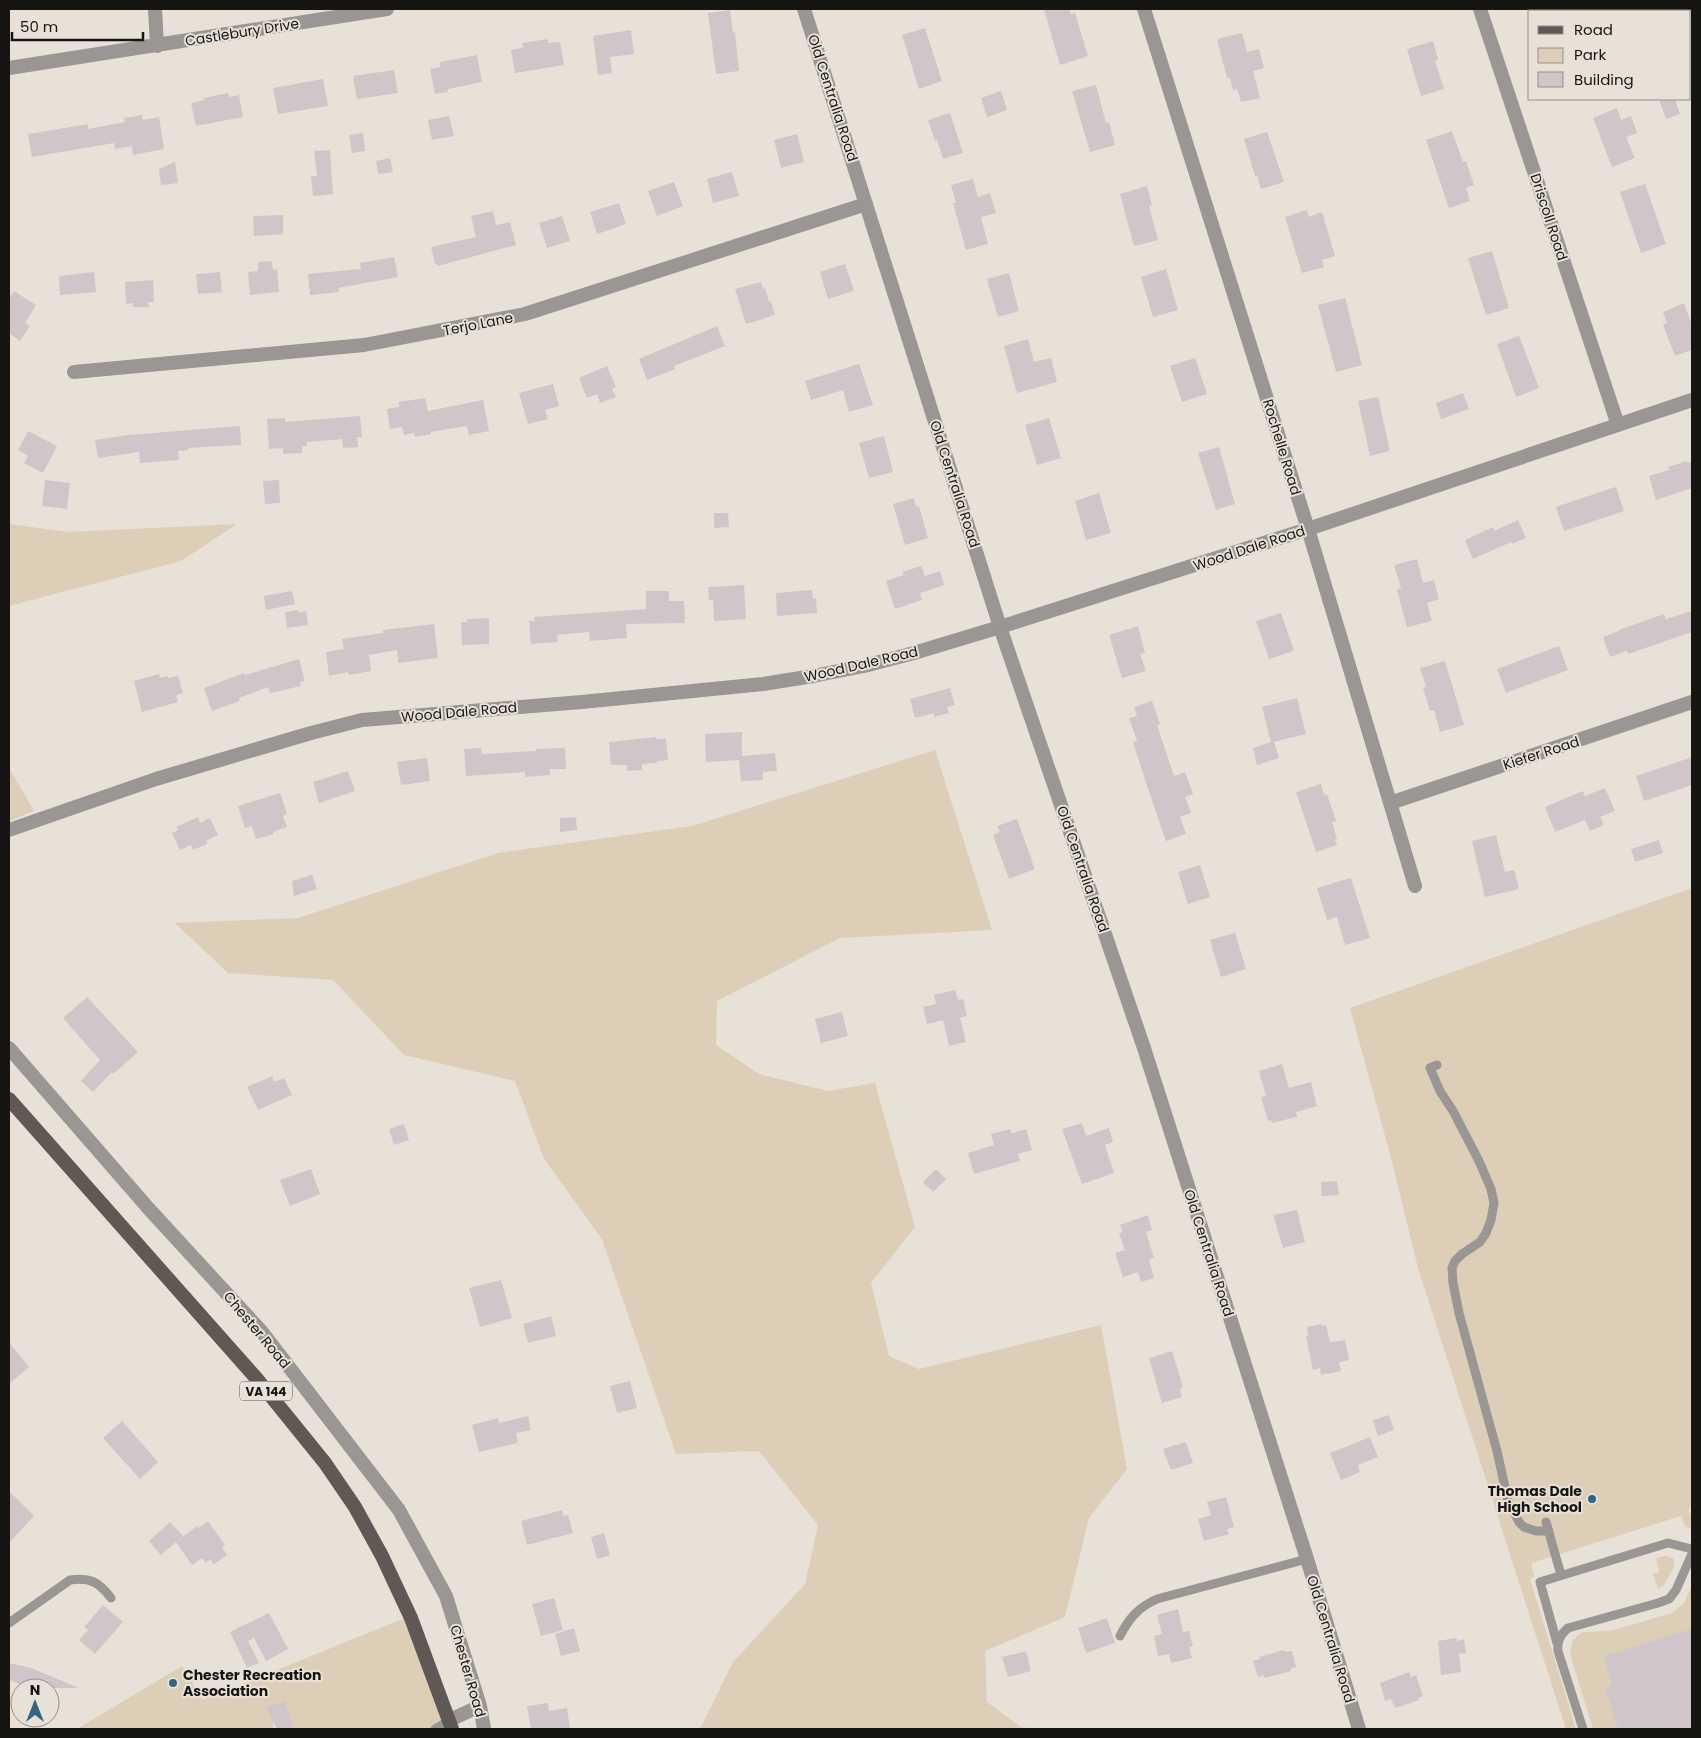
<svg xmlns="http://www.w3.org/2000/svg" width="1701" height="1738" font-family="Poppins,sans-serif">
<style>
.green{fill:#ddceb8}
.building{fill:#d0c6ca}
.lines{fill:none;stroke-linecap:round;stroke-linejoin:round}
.service{stroke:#9a9694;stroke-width:9}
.minor{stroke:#9a9694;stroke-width:14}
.tertiary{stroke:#9a9694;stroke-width:14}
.primary{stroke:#5f5854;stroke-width:14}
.poi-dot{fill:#336583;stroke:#e7e1d8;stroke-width:2}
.labels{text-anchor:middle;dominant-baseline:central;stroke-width:4;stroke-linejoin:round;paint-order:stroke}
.shield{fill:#e7e1d8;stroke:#55524d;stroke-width:1}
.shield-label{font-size:12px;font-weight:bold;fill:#171512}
.street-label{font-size:14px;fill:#171512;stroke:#e7e1d8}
.poi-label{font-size:14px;font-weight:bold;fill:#171512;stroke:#e7e1d8;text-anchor:end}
</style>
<rect width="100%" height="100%" fill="#e7e1d8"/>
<path class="green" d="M9,524l59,8 169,-8 -56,37 -172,45z
M935,750l57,180 -152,8 -123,63 -1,44 43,29 69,17 47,-8 40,144 -44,56 18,73 30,13 182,-44 26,144 -38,49 -24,99 -80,34 2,51 34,25 18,2h-339l33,-67 72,-78 13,-59 -59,-74 -83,3 -74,-215 -58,-80 -29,-78 -111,-26 -71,-75 -105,-7 -53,-50 123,-5 200,-65 194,-27z
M9,768l25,43 -25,10z
M1692,888v615l-4,9 4,2v14h-4l-3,-2 -4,-10 -150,47 3,13 -4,3 46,150h-10l-148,-461 -28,-114 -40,-146z
M1665,1556l8,2 1,5 -1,6 -9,16 -6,3 -5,-14 6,-2 -3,-14z
M1692,1586v143h-99l-23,-75 2,-12 5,-6 6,-4 27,-1 62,-18 12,-10z
M405,1618l39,111h-160l-10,-16 -1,16h-196l105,-63 21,34z"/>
<path class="building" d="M1044,9h25l2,5 4,-1 13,43 -28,9z
M730,10l3,23 2,-1 4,39 -23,3 -8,-61z
M925,28l17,53 -23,8 -17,-54z
M631,30l3,24 -24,3 2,16 -14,2 -5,-39z
M1242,33l5,19 12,-3 5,19 -11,3 7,27 -19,4 -4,-13 -4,1 -3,-12h-3l-10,-39z
M548,39v4l12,-1 4,23 -49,8 -4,-23 12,-2 -1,-5z
M1433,41l5,19 -3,1 9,28 -23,7 -14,-47z
M477,55l5,27 -34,7v3l-13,2 -5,-25 10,-2v-5z
M394,70l4,23 -41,6 -4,-23z
M323,79l5,27 -50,8 -5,-26z
M1096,85l10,38 3,-1 6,23 -25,7 -18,-61z
M1001,91l6,19 -20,7 -6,-19z
M228,93l1,4 10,-2 4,22 -47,9 -5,-23 13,-3v-2z
M1659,99h16l5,15 -14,5z
M1617,108l4,12 10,-4 6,17 -11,4 9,21 -23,9 -19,-49z
M950,113l13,40 -20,6 -6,-19 -2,1 -7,-21z
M142,115l1,5 16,-3 5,32 -31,6 -1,-9 -17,3 -1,-6 -82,14 -4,-23 60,-10v5l37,-7 -1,-4z
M449,116l5,20 -22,4 -4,-20z
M1452,131l11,31 3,-1 8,24 -8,3 4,13 -21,7 -23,-68z
M1267,132l17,50 -23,7 -4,-14 -2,1 -11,-37z
M363,133l2,18 -13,2 -3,-18z
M797,134l7,28 -23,6 -7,-28z
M330,150l3,44 -20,2 -2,-20h6l-3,-25z
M390,158l3,14 -15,2 -2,-13z
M175,162l3,21 -17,2 -2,-16z
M732,172l7,24 -26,7 -6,-24z
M973,179l5,18 12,-4 6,20 -15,4 7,27 -22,6 -13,-47h3l-5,-18z
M674,182l9,24 -26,10 -9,-25z
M1645,184l21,60 -25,9 -21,-61z
M1147,186l5,19 -3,1 9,34 -24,6 -14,-52z
M619,203l7,21 -29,10 -7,-22z
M1307,210l2,7 13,-5 13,44 -13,4 2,7 -22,6 -17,-56z
M493,211l3,14 14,-3 6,23 -56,15 -22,6 -1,-2h-2l-4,-17 45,-10 -5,-21z
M283,215v19l-29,2 -1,-20z
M562,216l8,25 -23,7 -8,-25z
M1492,251l17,57 -23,7 -18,-57z
M394,257l4,20 -60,11 1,4 -29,3 -2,-21 53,-5 -1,-6z
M272,261l1,9 4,-1 2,23 -29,3 -2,-23 10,-1v-9z
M845,264l9,27 -26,8 -8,-27z
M1166,269l12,41 -25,7 -12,-40z
M94,272l2,20 -36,3 -1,-19z
M220,272l2,20 -24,2 -2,-20z
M1009,273l10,38 -21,6 -11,-38z
M153,280l1,22h-6l1,5h-16v-4l-7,1 -1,-22z
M761,282l2,7 2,-1 4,14h2l4,13 -29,9 -11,-35z
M14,291l22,14 -11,18 5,3 -10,15 -11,-8v-34z
M1345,298l17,67 -26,7 -18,-67z
M1684,303l8,22v25l-17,6 -12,-31 4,-2 -4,-11z
M717,326l8,20 -51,20 1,3 -28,11 -8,-21z
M1519,336l20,52 -23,9 -19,-53z
M1028,339l6,23 17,-4 6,24 -40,11 -13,-47z
M1195,358l12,36 -25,8 -12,-36z
M859,364l14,41 -24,7 -6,-22 -32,10 -6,-19z
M607,366l9,21 -4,2 4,8 -16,6 -3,-9 -10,4 -8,-20z
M553,384l6,22 -14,4 3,9 -20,5 -9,-31z
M1463,393l6,16 -28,10 -5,-16z
M1378,397l12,54 -20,5 -12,-55z
M425,398l3,13 55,-11 6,31 -20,4 -2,-9 -36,6v2l-16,3 -1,-4 -10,2 -2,-8 -12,2 -3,-20 12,-2v-5z
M360,416l2,21h-5l1,10 -15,1 -1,-9 -35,3v4h-5v7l-19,1v-6l-14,1 -2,-30 18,-1v4z
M1049,418l12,40 -24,7 -12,-40z
M240,426l1,19 -53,3v2l-10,1 1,9 -39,3 -1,-11 -41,6 -3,-18 33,-5z
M28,431l29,15 -14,27 -19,-10 4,-7 -10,-6z
M884,436l9,36 -24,6 -10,-35z
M1219,447l16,57 -19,6 -18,-57z
M1687,461v2l5,-1v26l-36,12 -7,-24 20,-6 -1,-3z
M45,480l25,3 -3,26 -25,-3z
M279,480l1,23 -15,1 -2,-23z
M1616,487l8,24 -60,20 -8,-24z
M1099,493l12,40 -25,7 -11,-39z
M914,498l2,9 3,-1 9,32 -23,7 -12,-41z
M714,513h14l1,14 -15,1z
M1518,520l8,18 -14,6 -1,-2 -38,17 -8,-19 28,-13 1,4z
M1417,559l6,24 11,-3 5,19 -12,4 5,18 -25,6 -10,-37 4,-2 -7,-23z
M921,566l4,10 15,-5 4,14 -24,8 2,7 -27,9 -9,-28 18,-6 -2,-3z
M744,585l2,34 -32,2 -1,-21h-4l-1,-13z
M812,590l1,9 3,-1 1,15 -40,3 -1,-23z
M292,591l3,13 -29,6 -2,-14z
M646,591h23v10h15l1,22 -59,1 1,14 -37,3 -1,-9 -32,3 1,7 -27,2 -2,-23h6l-1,-4 112,-8z
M298,610v2l8,-1 2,14 -21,3 -2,-16z
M1692,611v21l-64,22 -1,-3 -17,6 -7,-20 16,-6v-1l45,-16 2,5z
M1281,613l13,38 -25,8 -13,-38z
M489,618v26l-27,1 -1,-23h6v-3z
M434,624l4,34 -40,5 -1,-13 -28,5 2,16 -22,4 -1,-3 -19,4 -3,-24 18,-3 -2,-10 41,-6v-3z
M1138,626l7,27 -5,1 6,17 -24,7 -13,-43z
M1559,646l9,24 -62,23 -9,-24z
M299,659l6,22 -5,1 1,4 -31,7 -2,-6 -29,11 1,3 -28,10 -8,-23 40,-15 1,2z
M1445,661l19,64 -24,7 -6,-22 -4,1 -7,-23 3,-1 -6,-19z
M159,674l1,4 7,-2 1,2 10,-2 5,17 -7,2 2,7 -36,10 -8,-31z
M950,688l5,17 -8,2 2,6 -15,4v-4l-19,5 -5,-19z
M1297,698l9,36 -32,8 5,16 -22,7 -4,-17 18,-6 -9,-35z
M1152,701l8,23 -3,1 17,51 11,-4 8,22 -8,3 6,16 -11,4 6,17 -20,7 -19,-55 -14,-44 4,-1 -8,-23 8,-2 -3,-9z
M742,732v24l33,-3 2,18 -14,1v8l-22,1 -2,-21 -33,2 -1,-28z
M656,737v2h10l2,21 -11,1v2l-15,1v6l-15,1v-6h-16l-2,-23z
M481,748l1,6 54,-3v-2l29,-1 1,21h-16v6l-25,2v-5l-59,4 -2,-27z
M1692,757v28l-48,16 -8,-25z
M427,758l3,23 -29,4 -4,-23z
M348,771l7,20 -36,12 -6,-21z
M1321,784l3,11 3,-1 9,27 -4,1 5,17 -2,1 2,5 -21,7 -20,-60z
M1605,788l10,23 -15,6 4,8 -14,6 -5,-11 -30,12 -10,-25 38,-16 2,5z
M280,793l7,21 -4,2 4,11 -14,5 1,2 -18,5 -4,-13 -7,2 -7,-22z
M198,817l2,6 10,-5 8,17 -12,6 1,3 -14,6 -2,-5 -11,5 -8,-17 6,-3 -2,-3z
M576,817l1,13 -17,2v-14z
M1017,819l18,50 -26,10 -16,-44 7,-3 -3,-6z
M1496,835l9,37 9,-2 5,19 -34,8 -13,-56z
M1659,840l4,13 -28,9 -4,-13z
M1200,865l10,32 -22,7 -10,-32z
M312,875l5,14 -23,7 -2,-15z
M1351,878l19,60 -25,7 -8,-28 -10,3 -10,-32z
M1235,933l11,36 -25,8 -11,-37z
M955,990l3,10 5,-1 4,17 -7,2 6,24 -17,4 -6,-26 -16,4 -4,-17 13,-3 -2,-9z
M87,997l51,55 -25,22 -1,-2 -19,20 -12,-11 19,-21 -37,-42z
M842,1012l6,24 -27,7 -6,-24z
M1282,1064l7,24 22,-6 6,24 -21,6 1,5 -25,6 -1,-3 -3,1 -7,-24 5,-1 -7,-25z
M272,1076l2,6 10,-4 8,17 -34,15 -11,-23z
M1082,1123l4,13 23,-8 4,14 -8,3 9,28 -32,11 -20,-55z
M404,1124l5,16 -15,5 -5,-16z
M1010,1129l2,4 14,-4 6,21 -14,4 2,7 -46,13 -6,-21 26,-8 -3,-11z
M311,1169l9,25 -30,12 -10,-26z
M936,1169l10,10 -13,13 -10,-10z
M1337,1181l2,14 -17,1 -1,-14z
M1297,1210l8,32 -22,6 -10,-33z
M1148,1215l4,15 -6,2 8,26 -5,1 5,19 -13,4 -3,-10 -15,5 -8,-24 10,-3 -6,-17 4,-1 -3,-7z
M501,1280l11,38 -32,9 -11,-39z
M551,1316l5,20 -28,7 -5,-19z
M1322,1324v2l4,-1 4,17 15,-2 4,20 -10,2 2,9 -20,4 -1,-7 -7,2 -7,-34h2l-1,-9z
M9,1342l20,25 -20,17z
M1172,1351l11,36 -3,1 2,9 -20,6 -13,-45z
M630,1381l7,27 -20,5 -7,-27z
M1389,1415l5,15 -16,6 -5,-16z
M528,1416l3,14 -15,3 2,10 -39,9 -7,-27 26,-7 1,5z
M122,1421l36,41 -18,17 -37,-41z
M1370,1437l8,20 -20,8 2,7 -19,8 -11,-27z
M1186,1442l7,21 -22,7 -8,-21z
M9,1491l25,25 -25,27z
M1226,1497l8,30 -7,2 2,5 -25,7 -6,-22 13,-4 -4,-13z
M562,1510l1,6 5,-1 5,18 -46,12 -6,-24z
M208,1521l17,24 -3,3 5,7 -13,9 -4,-5 -4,4 -4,-5 -10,7 -16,-23 21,-16 2,2z
M170,1522l13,14 -22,19 -12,-14z
M604,1533l6,22 -13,4 -6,-22z
M554,1598l9,32 -22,6 -9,-32z
M103,1605l20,17 -28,32 -16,-14 9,-10 -4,-3z
M1178,1609l5,23 6,-1 4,15 -4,1 3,11 -21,5 -2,-9 -11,2 -4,-20 8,-2 -5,-19z
M269,1613l19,36 -22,12 -12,-23 -6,3 11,22 -12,5 -17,-36z
M1107,1618l8,25 -29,10 -8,-25z
M574,1628l6,23 -19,5 -6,-22z
M1692,1629v100h-74l-13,-42 7,-2 -8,-29z
M1456,1638l1,3 7,-2 2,14 -7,1 2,18 -20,3 -3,-34z
M1284,1650l1,2 7,-1 4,16 -6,2 1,2 -26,7 -1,-3 -6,2 -5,-16 7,-2 -1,-2z
M1026,1651l5,20 -23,6 -6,-20z
M9,1663l22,5 48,20h-49l-21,-8z
M1409,1672l2,5 5,-2 7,21 -5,2 1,2 -24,8 -4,-9 -6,2 -5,-18z
M285,1701l9,28h-17l-11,-22z
M548,1703l1,8 18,-3 3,21h-39l-4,-23z"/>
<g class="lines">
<path class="service" d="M1437,1065l-7,3 10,23 13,20 26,50 12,28 3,14 -3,17 -5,13 -6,9 -18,12 -7,7 -3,7 1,15 6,30 38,138 11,50 11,21 5,5 12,4h13
M1546,1522l15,53
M9,1623l61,-43c20,-3 29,2 41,18
M1120,1636c9,-18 19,-29 37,-37l150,-40
M1557,1643l-17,-61 128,-39 24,6
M435,1729l15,-9
M1583,1729l-25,-78c-1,-10 2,-16 10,-23l90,-25 11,-4 7,-9 16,-36"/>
<path class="minor" d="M155,9l2,37
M1144,9l164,520 107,357
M1480,9l138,416
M9,68l378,-59
M74,372l290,-27 161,-31 341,-110
M1390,803l302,-101
M9,830l147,-51 155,-46 51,-13 220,-18 181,-18 50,-8 51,-10 50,-13 86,-26 308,-98 384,-129
M9,1048l140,161 113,123 137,178 47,86 34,110 4,23
M450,1720l30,-14"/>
<path class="tertiary" d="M804,9l196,618 144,421 163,511 52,170"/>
<path class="primary" d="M9,1099l248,280 68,84 30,44 27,49 29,62 41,111"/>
</g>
<g class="poi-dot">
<circle cx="1592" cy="1499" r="5"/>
<circle cx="173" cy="1683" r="5"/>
</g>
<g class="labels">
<rect class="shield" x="240" y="1381.5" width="52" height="19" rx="4"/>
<g class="shield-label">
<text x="266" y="1391">VA 144</text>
</g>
<g class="street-label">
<text transform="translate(242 32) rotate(-9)">Castlebury Drive</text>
<text transform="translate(833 98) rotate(72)">Old Centralia Road</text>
<text transform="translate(1549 217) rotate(72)">Driscoll Road</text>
<text transform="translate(478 324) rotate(-11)">Terjo Lane</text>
<text transform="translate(1282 447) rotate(73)">Rochelle Road</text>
<text transform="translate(955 484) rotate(72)">Old Centralia Road</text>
<text transform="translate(1249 548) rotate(-18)">Wood Dale Road</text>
<text transform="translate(861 664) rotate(-13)">Wood Dale Road</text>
<text transform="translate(459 712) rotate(-5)">Wood Dale Road</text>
<text transform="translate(1541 753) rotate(-18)">Kiefer Road</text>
<text transform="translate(1083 869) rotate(71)">Old Centralia Road</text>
<text transform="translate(1209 1253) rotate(72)">Old Centralia Road</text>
<text transform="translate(257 1330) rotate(50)">Chester Road</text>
<text transform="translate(1331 1639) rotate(73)">Old Centralia Road</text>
<text transform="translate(468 1671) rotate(74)">Chester Road</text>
</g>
<g class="poi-label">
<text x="1582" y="1491">Thomas Dale<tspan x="1582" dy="16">High School</tspan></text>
<text x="183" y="1675" text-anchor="start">Chester Recreation<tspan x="183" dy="16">Association</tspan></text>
</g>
</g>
<rect width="1701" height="1738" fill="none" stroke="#171512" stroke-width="20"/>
<rect x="1528" y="10" width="162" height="90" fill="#e7e1d8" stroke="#948f89"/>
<rect x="1538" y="26" width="25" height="8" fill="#5f5854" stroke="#948f89"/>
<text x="1574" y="35" font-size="15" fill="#171512">Road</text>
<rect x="1538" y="48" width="25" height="15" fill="#ddceb8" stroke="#948f89"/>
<text x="1574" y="60" font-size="15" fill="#171512">Park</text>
<rect x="1538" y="72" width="25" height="15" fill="#d0c6ca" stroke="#948f89"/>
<text x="1574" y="85" font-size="15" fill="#171512">Building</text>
<g transform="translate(35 1703)"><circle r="24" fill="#e7e1d8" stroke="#948f89"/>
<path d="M0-4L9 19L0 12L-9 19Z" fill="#336583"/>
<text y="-8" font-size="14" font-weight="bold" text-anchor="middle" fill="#171512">N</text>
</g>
<path d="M12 32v8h131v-8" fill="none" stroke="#171512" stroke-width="2.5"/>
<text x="20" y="32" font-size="15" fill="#171512" stroke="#e7e1d8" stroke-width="4" paint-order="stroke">50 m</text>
</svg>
